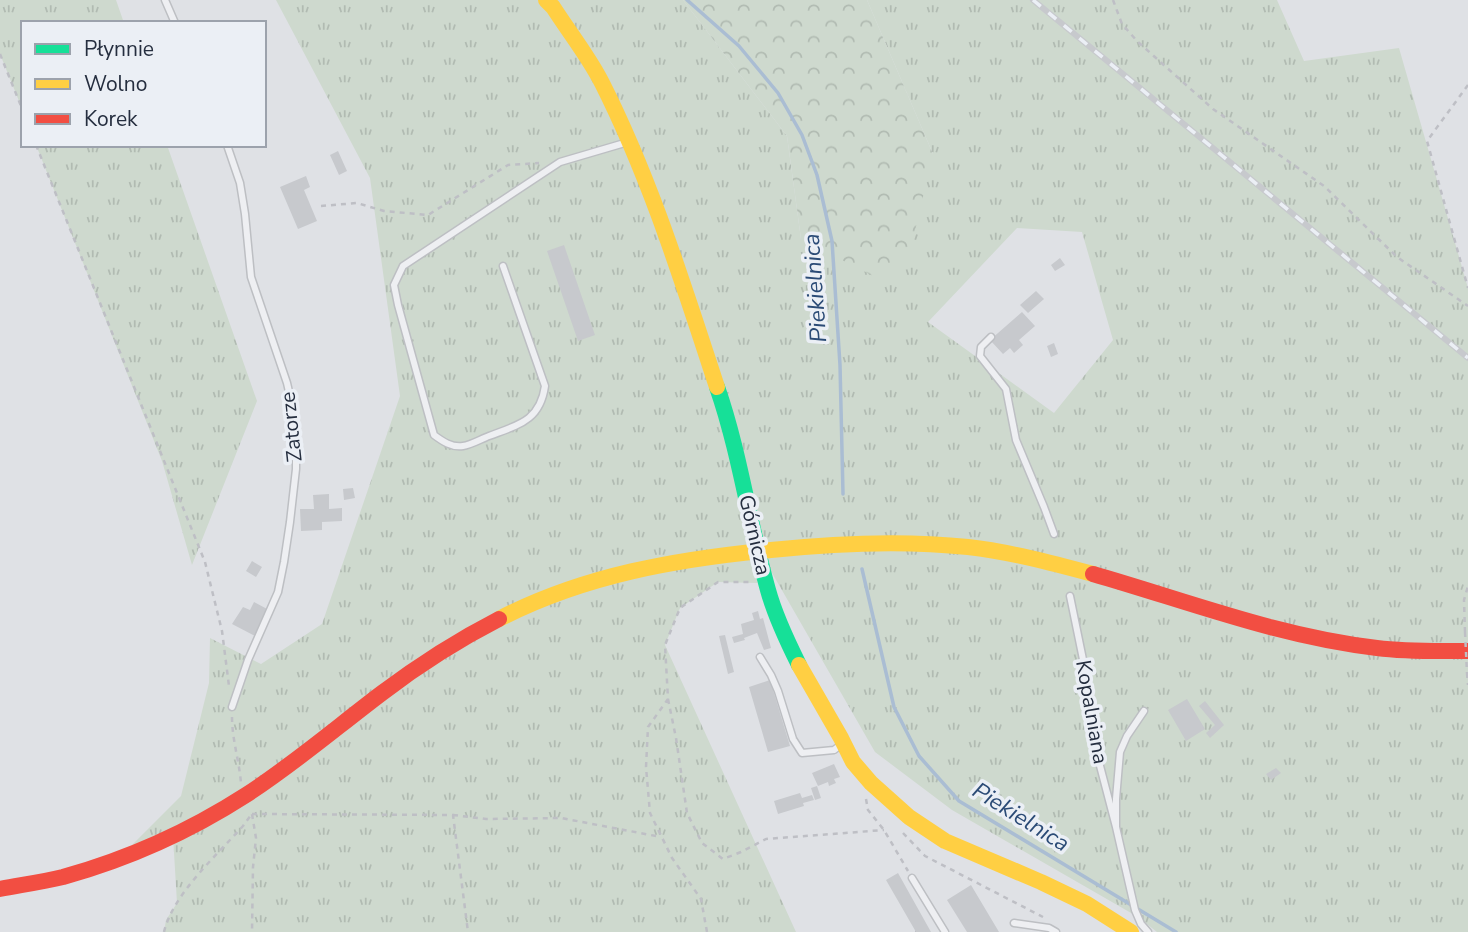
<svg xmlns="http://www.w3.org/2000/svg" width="1468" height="932" font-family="'Nunito Sans',sans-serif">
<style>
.grass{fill:url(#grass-tufts);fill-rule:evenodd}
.forest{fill:url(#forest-crowns)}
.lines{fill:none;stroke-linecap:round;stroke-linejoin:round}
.stream{stroke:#aabdd3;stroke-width:3.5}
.building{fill:#c7c9cd}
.lane-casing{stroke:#bdbfc3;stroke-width:9}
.path{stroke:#bebfc5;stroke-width:2.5;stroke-dasharray:5 5;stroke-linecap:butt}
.lane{stroke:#eeeff2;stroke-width:6}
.fast{stroke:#16e098;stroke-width:16}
.slow{stroke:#ffcf43;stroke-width:16}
.jam{stroke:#f24e42;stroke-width:16}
.rail-casing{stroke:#c7c9cd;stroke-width:6}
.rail{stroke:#ebeff5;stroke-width:3.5;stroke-dasharray:10;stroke-linecap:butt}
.path-bridge{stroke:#bebfc5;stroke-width:2.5;stroke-dasharray:5 5;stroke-linecap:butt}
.labels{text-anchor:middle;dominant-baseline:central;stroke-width:7;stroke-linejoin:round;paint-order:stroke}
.street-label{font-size:21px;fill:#252e3f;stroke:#ebeff5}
.water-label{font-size:23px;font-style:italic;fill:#2b4b76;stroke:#ebeff5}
</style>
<defs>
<pattern id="grass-tufts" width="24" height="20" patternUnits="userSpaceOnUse" patternTransform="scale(1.75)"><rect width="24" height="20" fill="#ced9ce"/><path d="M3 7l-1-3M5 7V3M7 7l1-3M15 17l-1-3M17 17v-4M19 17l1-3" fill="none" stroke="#b1bbb2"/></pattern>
<pattern id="forest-crowns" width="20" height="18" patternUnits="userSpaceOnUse" patternTransform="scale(1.75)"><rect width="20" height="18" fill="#ced9ce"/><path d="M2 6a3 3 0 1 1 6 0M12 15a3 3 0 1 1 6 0" fill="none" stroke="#b1bbb2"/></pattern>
</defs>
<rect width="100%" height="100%" fill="#dfe1e5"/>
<path class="grass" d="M0,0h116l8,23h-101v88l-23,-57z
M276,0h407l104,136 14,103 132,-85 -66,-154h410l27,61 95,-13 69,240v644h-311l-19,-15 -186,-107 -77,-58 -115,-200 -3,31 -39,-1 -38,26 -15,37 131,287h-632l2,-12 11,-17 -4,-67 -54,22 62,-62 28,-113 1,-45 51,26 61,-40 78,-228 -30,-218zM1017,228l65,4 31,108 -59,73 -126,-91z
M36,145h131l90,256 -65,164 -30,-104z"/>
<path class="forest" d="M683,0h184l66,154 -25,107 -31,17 -76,-39 -14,-103z"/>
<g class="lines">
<path class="stream" d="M687,0l52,46 39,47 24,42 15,40 15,66 8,124 3,129
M862,569l32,138 25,49 40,45 217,131"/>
</g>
<path class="building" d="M338,151l9,20 -8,4 -9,-20z
M306,176l4,11 -6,3 13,31 -19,8 -18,-42z
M564,245l31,90 -17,6 -31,-90z
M1060,258l5,7 -10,6 -4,-6z
M1036,291l8,8 -16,14 -8,-8z
M1022,312l13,14 -16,14 4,5 -9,8 -4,-5 -7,6 -13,-14z
M1054,343l4,11 -7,3 -4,-11z
M353,488l2,10 -11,2 -1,-11z
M329,494v15l13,-1v13l-20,1v8l-21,1 -1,-22h14l-1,-14z
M252,561l10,6 -6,10 -10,-6z
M254,602l15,8 -14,26 -23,-12 11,-17 7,3z
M758,611l2,8 3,-1 8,30 -7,2 -7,-17 -13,5 1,2 -11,3 -2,-6 11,-3 -2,-10 13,-4 -2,-7z
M725,635l9,37 -6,2 -9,-38z
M770,680l20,66 -22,6 -19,-65z
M1187,699l18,30 -19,12 -18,-31z
M1205,701l19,24 -14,13 -4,-5 9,-8 -16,-19z
M834,764l6,13 -6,2 2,4 -7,3 -1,-4 -10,4 -6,-13z
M1276,768l5,5 -10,7 -5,-6z
M817,786l4,12 -6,2 -4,-12z
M800,793l2,5 10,-3 2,5 -11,3 1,3 -26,8 -4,-13z
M898,873l33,59h-15l-30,-52z
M971,885l28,47h-32l-20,-32z"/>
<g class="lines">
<defs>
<path id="lane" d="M165,0l10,23
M227,145l13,38 5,31 6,63 36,106 6,26 3,26v34l-6,53 -6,40 -6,30 -30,68 -16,47
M503,266l42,120c-5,35 -27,39 -56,50 -8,3 -18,9 -26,10 -11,2 -21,-5 -29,-11l-36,-130 -4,-20 9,-19 157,-104 68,-20
M991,337l-10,10 -1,9 26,33 10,51 28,67 10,27
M1070,596l17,83 12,83 17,65
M760,657l11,18 7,16 15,48 9,14 32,-3 8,-6
M1144,711l-17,25 -7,16 -4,47v28l19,83 6,14 7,8
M912,878l33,54
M1014,923l35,5 7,4"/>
</defs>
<use href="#lane" class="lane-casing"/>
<path class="path" d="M1113,0l9,24 15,17 76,68 111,77 73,71 71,49
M0,54l23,57
M1468,85l-41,56 41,147
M36,145l169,417 17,69 7,55
M321,206l36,-3 27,8 44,4 80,-50 31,-2
M1465,632l-1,-32 4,-14
M1467,673l1,12
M668,699l8,39 11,75 15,30 21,16 18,-7 25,-13 118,-9
M232,717c0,22 7,43 9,66
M866,799l2,11 16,20 24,41
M252,814l201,1 15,117
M252,814l4,24 -3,29 -1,65
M453,815l33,4 75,-1 100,19
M903,833l22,23 118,61
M164,932c9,-38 53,-77 79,-106l8,-11
M707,932l-6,-33 -29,-41 -22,-45 -4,-46 2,-40 20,-28 -3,-54 15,-37 38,-26h33
M915,932h1"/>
<use href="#lane" class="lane"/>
<path class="fast" d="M717,387c23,66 32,136 51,203 7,26 19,51 31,75"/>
<path class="slow" d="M546,0l7,7c16,25 36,50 49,76 49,97 81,201 115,304
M499,619c85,-44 178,-60 272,-69 66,-7 132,-10 197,-3 43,5 84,16 125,27
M799,665l42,73 12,24 18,21 38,34 36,24 96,41 46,22 44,28"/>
<path class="jam" d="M1093,574c94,27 187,63 284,74 30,4 61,3 91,3
M0,889c21,-4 42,-7 63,-12 65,-18 127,-46 183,-82 48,-31 91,-68 136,-102 37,-28 76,-53 117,-74"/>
<defs>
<path id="rail" d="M1033,0l435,358"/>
</defs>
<use href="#rail" class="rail-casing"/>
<use href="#rail" class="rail"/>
<path class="path-bridge" d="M1465,632l2,41"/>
</g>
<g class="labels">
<g class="street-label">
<text transform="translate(291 427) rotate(-96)">Zatorze</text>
<text transform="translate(755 535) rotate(77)">Górnicza</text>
<text transform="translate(1092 712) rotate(80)">Kopalniana</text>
</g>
<g class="water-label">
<text transform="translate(815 288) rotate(-94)">Piekielnica</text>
<text transform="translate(1021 817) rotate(32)">Piekielnica</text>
</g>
</g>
<rect x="21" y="21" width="245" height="126" fill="#ebeff5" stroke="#9ca2ac" stroke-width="2"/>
<rect x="35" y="44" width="35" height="10" fill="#16e098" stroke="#9ca2ac" stroke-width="2"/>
<text x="84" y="56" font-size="21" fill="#252e3f">Płynnie</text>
<rect x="35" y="79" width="35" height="10" fill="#ffcf43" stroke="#9ca2ac" stroke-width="2"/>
<text x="84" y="91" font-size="21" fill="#252e3f">Wolno</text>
<rect x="35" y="114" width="35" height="10" fill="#f24e42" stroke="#9ca2ac" stroke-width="2"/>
<text x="84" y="126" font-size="21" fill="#252e3f">Korek</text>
</svg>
